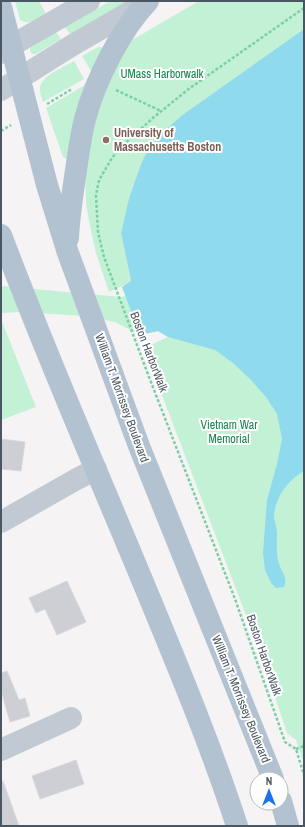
<svg xmlns="http://www.w3.org/2000/svg" width="305" height="827" font-family="'Archivo Narrow',sans-serif">
<style>
.green{fill:#c3f1d5}
.water{fill:#90daee}
.building{fill:#cdcfd5;stroke:#d7d9de}
.lines{fill:none;stroke-linecap:round;stroke-linejoin:round}
.path{stroke:#7ad0a6;stroke-width:2.5;stroke-dasharray:3 2;stroke-linecap:butt}
.minor{stroke:#c1cad2;stroke-width:22}
.major{stroke:#b3c2d1;stroke-width:22}
.education-dot{fill:#8d6e63;stroke:#fff;stroke-width:1.5}
.labels{text-anchor:middle;dominant-baseline:central;stroke-width:4;stroke-linejoin:round;paint-order:stroke}
.park-label{font-size:12px;fill:#17864f;stroke:#fff}
.education-label{font-size:12px;font-weight:bold;fill:#785e54;stroke:#fff;text-anchor:start}
.street-label{font-size:12px;fill:#4a5661;stroke:#fff}
</style>
<rect width="100%" height="100%" fill="#f5f3f3"/>
<path class="green" d="M15,1h24l7,13c-9,5 -17,12 -26,6z
M110,1h17l-57,33 -5,-7z
M199,1h105v28l-119,84 -44,51 -12,34 -8,35 10,49 -22,10 -13,-39 -7,-32 -3,-17 -1,-28 1,-27 23,-73 23,-36z
M56,32l5,7 -25,15h-4l-2,-3v-3z
M304,40v724l-8,-24 -9,-7 -27,-81 -116,-304 24,-11 -10,-6 -18,4 -25,-13 -31,-6 -63,-4 -20,1v-27l121,11 14,-5z
M98,47h3l3,2 -11,25 -11,-18z
M74,61l10,18 -41,23c-1,-4 -3,-8 -3,-12 -1,-14 24,-23 34,-29z
M85,85l-18,74 -4,-2 -17,-49z
M1,319l35,88 -35,13z"/>
<path class="water" d="M304,29v442c-16,9 -30,27 -30,47 1,5 3,10 3,15 0,10 -1,22 2,31 3,8 9,14 5,23l-8,1 -5,-5 -6,-13 -2,-17 4,-53 10,-36 5,-25 -5,-25 -11,-17 -15,-17 -18,-17 -18,-13 -47,-13 -10,-6 -18,4 -18,-48 9,-6 -10,-48 8,-35 12,-34 7,-14 16,-19 21,-18z"/>
<path class="building" d="M1,439l24,3 -4,29 -20,-2z
M67,581l19,41 -29,13 -12,-26 -9,4 -7,-15z
M7,671l12,29 6,-2 5,18 -20,6 -9,-32v-17z
M76,760l8,24 -44,15 -8,-23z
M1,781h2l16,45h-18z"/>
<g class="lines">
<path class="path" d="M304,8l-114,80 -36,29 -35,32 -7,9 -13,22 -3,15 2,37 6,25 45,120 86,222 50,143 11,7 8,26
M116,90l45,21
M47,104l25,-15
M1,131l10,-6
M296,749l8,-3"/>
<path class="minor" d="M1,53l10,-7 78,-45
M1,90l70,-44 76,-44
M1,522l74,-42 21,-11
M1,750l70,-32"/>
<path class="major" d="M1,7l46,178 21,68 71,193 134,333
M1,235c46,123 99,243 149,364 31,75 62,150 87,227
M68,238c1,-21 4,-41 7,-61 3,-19 5,-39 10,-58 10,-38 36,-90 63,-118
M281,801l7,25"/>
</g>
<circle class="education-dot" cx="106" cy="140" r="4"/>
<g class="labels">
<g class="park-label">
<text x="162" y="74">UMass Harborwalk</text>
<text x="229" y="425">Vietnam War<tspan x="229" dy="14">Memorial</tspan></text>
</g>
<g class="education-label">
<text x="114" y="133">University of<tspan x="114" dy="14">Massachusetts Boston</tspan></text>
</g>
<g class="street-label">
<text transform="translate(149 352) rotate(69)">Boston HarborWalk</text>
<text transform="translate(122 398) rotate(70)">William T. Morrissey Boulevard</text>
<text transform="translate(264 655) rotate(71)">Boston HarborWalk</text>
<text transform="translate(241 699) rotate(68)">William T. Morrissey Boulevard</text>
</g>
</g>
<rect width="305" height="827" fill="none" stroke="#4a5661" stroke-width="4"/>
<g transform="translate(269 791)"><circle r="19" fill="#ffffff" stroke="#b7bbc0"/>
<path d="M0-3L7 15L0 10L-7 15Z" fill="#1a73e8"/>
<text y="-6" font-size="11" font-weight="bold" text-anchor="middle" fill="#4a5661">N</text>
</g>
</svg>
